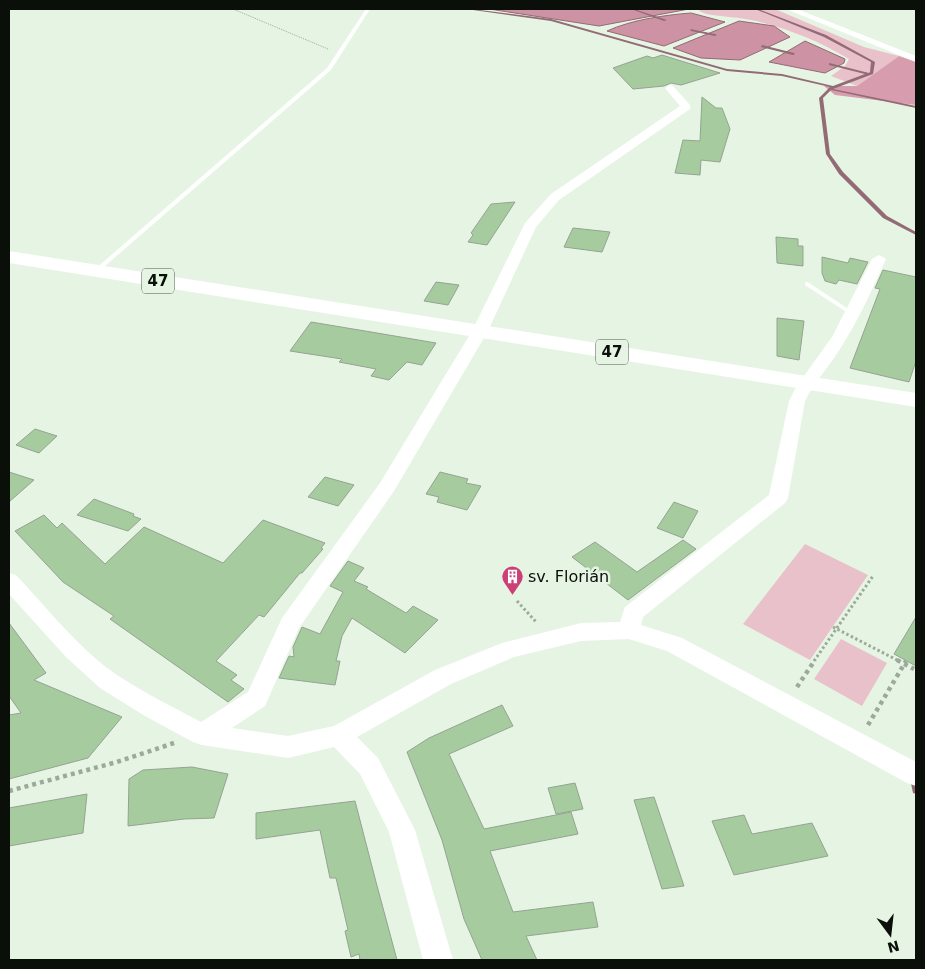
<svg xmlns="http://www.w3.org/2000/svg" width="925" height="969" font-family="'DejaVu Sans',sans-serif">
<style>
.green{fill:#e9c1cb}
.forest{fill:#d79cad}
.water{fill:#cd92a3;stroke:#926b75}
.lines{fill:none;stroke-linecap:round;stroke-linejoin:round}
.stream{fill:#926b75;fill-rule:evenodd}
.building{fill:#a6cb9f;stroke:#95a392}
.path-far2{stroke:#9da99b;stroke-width:1;stroke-dasharray:1 1;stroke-linecap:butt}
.path-far1{stroke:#9da99b;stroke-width:3;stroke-dasharray:2.5 2.5;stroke-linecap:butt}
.path{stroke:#9da99b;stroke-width:4.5;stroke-dasharray:4 4;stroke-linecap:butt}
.service{fill:#fff;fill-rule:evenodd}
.minor{fill:#fff;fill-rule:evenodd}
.primary{fill:#fff;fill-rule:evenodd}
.labels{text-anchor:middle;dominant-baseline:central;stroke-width:5;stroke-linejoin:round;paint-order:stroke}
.shield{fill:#e6f5e3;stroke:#4c544a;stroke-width:1}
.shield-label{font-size:15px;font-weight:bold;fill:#0a0f09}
.poi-label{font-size:16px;fill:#0a0f09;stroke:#e6f5e3;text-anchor:start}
</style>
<rect width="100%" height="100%" fill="#e6f5e3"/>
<path class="green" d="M701,9h74l89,38 35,9 -42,30 -26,-10 14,-10 4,-7c-28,-17 -60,-30 -93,-38 -16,-4 -33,-4 -50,-7l-7,-3z
M805,544l63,31 -58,85 -67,-36z
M841,639l46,24 -25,43 -48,-27z"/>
<path class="forest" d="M899,56l17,6v43l-81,-10 -11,-9h33z"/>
<path class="water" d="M489,9h200l-90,17z
M691,13l34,9 -61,24 -57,-15c24,-11 57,-16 84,-18z
M739,21l35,5 16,11 -50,23 -39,-2 -28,-10z
M805,41l40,18 -1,4 -19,10 -56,-11z"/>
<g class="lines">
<path class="stream" d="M472,9l79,10 176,50 55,5 51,12 32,-12 -36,-9v-2l40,10 1,-1 1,-10 -47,-25 -69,-28h3l68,26 49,27 -2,12 -40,15 83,17v2l-85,-18 -8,8 7,56 13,18 44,44 29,16v3l-33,-17 -44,-44 -13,-20 -7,-56 11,-11 -48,-11 -55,-5 -176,-50 -78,-11z
M631,9h3l33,11 -3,1z
M690,29l25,5 2,1 -2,1 -24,-5z
M762,45l32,8 1,1 -2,1 -32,-8z
M916,766v28l-3,-1 -4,-19 4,-7z"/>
</g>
<path class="building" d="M662,55l58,18 -39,12 -10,-2 -7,3 -31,3 -20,-21 34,-12 6,2z
M702,97l14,11h6l8,21 -10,33 -19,-2 -1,15 -25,-2 8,-33 17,1z
M515,202l-28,43 -19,-3 5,-7 -2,-2 20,-29z
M573,228l37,4 -8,20 -38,-5z
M776,237l22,2v7h5v20l-26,-3z
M822,257l26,6 2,-5 18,4 -11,22 -18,-4 -3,4 -11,-3 -3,-8z
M883,270l33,7v84l-7,21 -59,-14 30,-79 -5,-1z
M436,282l23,3 -11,20 -24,-4z
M777,318l27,3 -5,39 -22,-4z
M311,322l60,10 65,11 -14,22 -15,-3 -18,18 -18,-4 5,-7 -37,-7 3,-3 -52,-8z
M35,429l22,7 -18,17 -23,-8z
M9,472l25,8 -25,22z
M440,472l28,7 -2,4 15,3 -14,24 -30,-8 2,-5 -13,-3z
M325,477l29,8 -16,21 -30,-9z
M94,499l40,15 -1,2 8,3 -13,12 -51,-16z
M674,502l24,9 -15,27 -26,-10z
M44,515l13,13 5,-5 43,41 39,-37 79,36 40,-43 62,23 -4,5 2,1 -21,24h-2l-36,44 -5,-2 -43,46 21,14 -6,5 13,9 -16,13 -118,-83 4,-3 -51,-34 -48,-51z
M683,540l13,9 -68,51 -56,-43 23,-15 42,30z
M348,561l16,7 -10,13 14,6 -2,2 40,24 7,-7 25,14 -33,33 -53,-35 -10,18 -6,25h4l-5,24 -56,-7 10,-22 5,1 -1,-10 9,-20 18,7 23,-42 -13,-6z
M916,617v49l-22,-12z
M9,623l37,50 -12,7 88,37 -34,41 -79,21v-64l12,-2 -12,-17z
M502,705l11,21 -64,28 35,75 87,-17 7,22 -88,17 23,61 80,-10 5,25 -72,9 11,24h-55l-18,-41 -22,-79 -35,-88 22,-14z
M192,767l36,7 -14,44 -30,1 -56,7 1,-47 14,-9z
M575,783l8,26 -27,5 -8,-26z
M87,794l-4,39 -74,13v-38z
M654,797l30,89 -22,3 -28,-89z
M355,801l21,81 21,78h-37l-1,-6 -8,3 -6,-26 3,-1 -12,-52h-6l-10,-48 -64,9v-26z
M744,815l8,19 60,-11 16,33 -94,19 -22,-54z"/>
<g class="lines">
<path class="path-far2" d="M233,9l95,40"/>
<path class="path-far1" d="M517,601l20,22
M833,627l66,34
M814,661l59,-85"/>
<path class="path" d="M897,660l17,9
M797,687l18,-27
M868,725l38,-64
M9,791l108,-29 57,-19"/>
<path class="service" d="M366,9h4l-39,61 -233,202h-4v-2l233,-202z
M807,282l2,1 47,31 -3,2 -2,-1 -46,-30v-2z"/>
<path class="minor" d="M786,9h11l119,47v6z
M670,85l3,1 17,19v4l-131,91 -23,27 -48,104 -94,160 -95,137 -34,78 -33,22 56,8 46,-10 101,-56 67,-27 79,-20 39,-1 5,-15 144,-112 20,-94 7,-14 36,-50 40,-78 7,-4 7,4c-14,31 -28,62 -46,90 -11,18 -26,33 -35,52l-17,97 -3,5 -142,114 -2,8 41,13 234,124v24l-9,-3 -240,-132 -38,-12 -48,2 -67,16 -63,27 -94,53 21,21 37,72 38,130h-30l-34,-128 -29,-58 -26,-27 -46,11 -86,-13 -9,-3 -48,-26 -45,-28 -34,-31 -57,-63v-21l7,2c32,34 63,74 101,100 27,18 56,32 84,47l47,-30 34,-74 98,-135 92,-152 53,-108 26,-29 129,-88 -15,-18z"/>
<path class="primary" d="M9,251l907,142v14l-907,-144z"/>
</g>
<defs>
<symbol id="building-pin" viewBox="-11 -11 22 30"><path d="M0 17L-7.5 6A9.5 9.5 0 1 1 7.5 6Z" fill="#cb4177" stroke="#e6f5e3"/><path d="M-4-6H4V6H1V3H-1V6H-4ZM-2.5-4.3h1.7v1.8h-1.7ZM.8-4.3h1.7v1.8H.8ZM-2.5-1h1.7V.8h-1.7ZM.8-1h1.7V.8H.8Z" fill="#fff"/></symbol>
</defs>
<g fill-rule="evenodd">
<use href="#building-pin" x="500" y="564" width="25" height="34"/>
</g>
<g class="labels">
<g class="shield">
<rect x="142" y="268.5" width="32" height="25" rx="4"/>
<rect x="596" y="339.5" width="32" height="25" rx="4"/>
</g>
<g class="shield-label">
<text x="158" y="281">47</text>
<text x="612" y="352">47</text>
</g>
<g class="poi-label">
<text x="528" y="576">sv. Florián</text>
</g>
</g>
<rect width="925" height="969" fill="none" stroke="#0a0f09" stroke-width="20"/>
<g transform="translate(890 934) rotate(165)" stroke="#e6f5e3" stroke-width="4" paint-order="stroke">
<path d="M0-4L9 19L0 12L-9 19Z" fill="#0a0f09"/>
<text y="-8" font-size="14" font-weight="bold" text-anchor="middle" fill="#0a0f09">N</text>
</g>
</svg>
